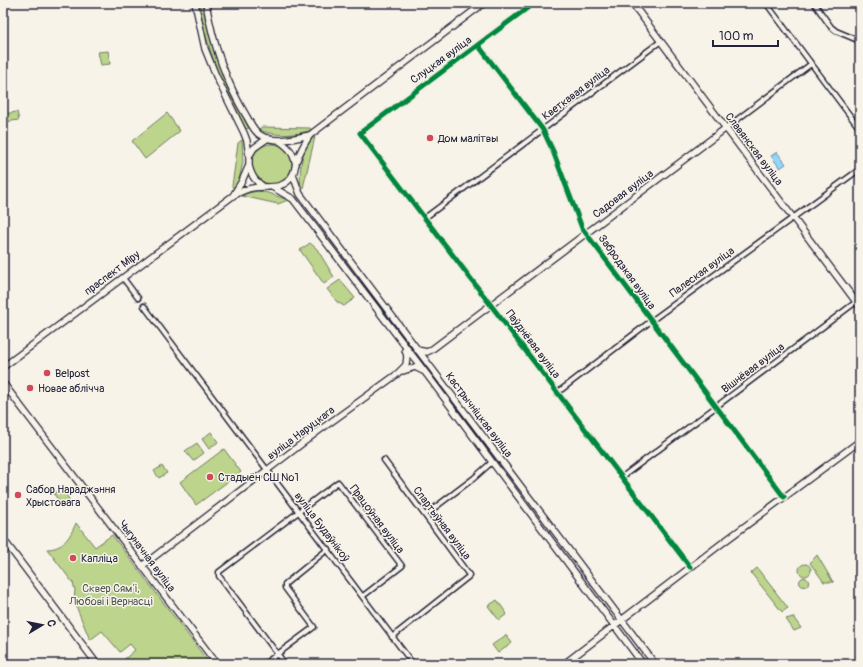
<svg xmlns="http://www.w3.org/2000/svg" width="863" height="667" font-family="Pangolin,sans-serif">
<style>
.green{fill:#bcd48b;stroke:#6f7b63}
.water{fill:#94d6f6;stroke:#668eab}
.lines{fill:none;stroke-linecap:round;stroke-linejoin:round}
.street-tunnel{stroke:#ccc9c5;stroke-width:4;stroke-dasharray:4 2;stroke-linecap:butt}
.street-casing{stroke:#22223b;stroke-width:7}
.secondary-casing{stroke:#22223b;stroke-width:8}
.street{stroke:#f7f3e8;stroke-width:4}
.secondary{stroke:#f7f3e8;stroke-width:5.5}
.cycleway-casing{stroke:#f7f3e8;stroke-width:8}
.cycleway{stroke:#00873e;stroke-width:5}
.poi-dot{fill:#d1495b;stroke:#f7f3e8;stroke-width:1.5}
.labels{text-anchor:middle;dominant-baseline:central;stroke-width:3;stroke-linejoin:round;paint-order:stroke}
.street-label{font-size:11px;fill:#22223b;stroke:#f7f3e8}
.poi-label{font-size:11px;fill:#22223b;stroke:#f7f3e8;text-anchor:start}
.park-label{font-size:11px;fill:#505753;stroke:#f7f3e8}
</style>
<rect width="100%" height="100%" fill="#f7f3e8"/>
<filter id="ink" filterUnits="userSpaceOnUse"><feTurbulence type="fractalNoise" baseFrequency=".025" numOctaves="2"/><feDisplacementMap in="SourceGraphic" scale="8" xChannelSelector="R" yChannelSelector="G"/><feConvolveMatrix kernelMatrix="1 2 1 2 8 2 1 2 1" color-interpolation-filters="sRGB"/></filter>
<g filter="url(#ink)">
<path class="green" d="M200,3h2c4,18 8,37 14,54 8,25 20,48 33,71l-3,1c-22,-40 -41,-80 -46,-126z
M108,51l2,13 -9,1 -3,-13z
M17,112l2,8 -14,2 -2,-8z
M167,113l13,18 -35,28 -13,-18z
M262,127l48,1 2,2c-19,5 -31,7 -50,1l-3,-2z
M315,137l-12,51 -2,2c-2,-16 -1,-44 14,-53z
M242,140l1,22 -5,22 -5,4 -1,-2 6,-43z
M252 164a20 20 0 1 1 40 0a20 20 0 1 1-40 0Z
M258,191l10,2 20,7 -10,4 -36,-8 5,-3z
M310,243l7,6 17,28 -10,7 -24,-34z
M340,280l15,18 -11,8 -7,-4 -10,-13z
M211,432l7,10 -9,7 -7,-10z
M197,443l7,10 -11,8 -8,-10z
M224,449l17,23 -45,33 -16,-23z
M162,466l5,7 -8,5 -5,-7z
M62,488l6,9 2,7h-9l-7,-10z
M76,523l19,24 17,-12 98,129h-91l16,-14 -5,-6 -10,8 -18,-21 -12,9 -16,-39 1,-11 -2,-7 -26,-34c16,0 23,-12 29,-26z
M817,555l16,27h1h-10l-14,-19z
M799 570a6 6 0 1 1 12 0a6 6 0 1 1-12 0Z
M757,568l31,40 -6,4 -31,-39z
M799.5 582a4.5 4.5 0 1 1 9 0a4.5 4.5 0 1 1-9 0Z
M497,600l10,14 -8,6 -11,-14z
M793,617l8,11 -7,3 -8,-12z
M506,635l6,8 -14,10 -6,-8z"/>
<path class="water" d="M777,152l9,12 -6,4 -9,-12z"/>
<g class="lines">
<path class="street-tunnel" d="M138,298l6,8"/>
<defs>
<path id="street" d="M534,3l-174,130 330,434
M766,3l94,126
M814,3l17,24 5,4 24,10
M478,45l65,85 10,21 29,77 202,269
M726,128l85,-64
M426,217l235,-176
M123,278l15,20
M144,306l269,358
M557,393l94,-72 209,-152
M384,460l85,115 -1,2 -76,60
M622,477l234,-175
M425,515l49,-37 18,-16
M264,664l50,-37 -29,-39v-4l43,-35
M285,664l-66,-88v-4l119,-90 64,84 -39,30"/>
<path id="secondary" d="M195,3l10,46 11,27 28,57 3,8 2,15
M206,3c7,42 19,78 41,114 4,7 8,16 15,19 13,8 34,2 48,-1l174,-132
M632,3l228,304
M278,140c12,8 14,11 18,24
M249,166c3,11 6,15 15,21
M293,175l7,19 355,470
M274,188l19,11 135,177 215,288
M234,194l8,-13 7,-16v-9l5,-8 14,-10
M417,350l10,2 4,-2 295,-222
M3,367l231,-172c5,-2 10,-5 14,-6 16,-5 36,4 45,-15 2,-3 2,-8 3,-12 4,-10 8,-18 14,-27
M403,371l12,-4 8,4
M3,383l214,281
M3,539l94,125
M142,566l175,-134 79,-57 10,-10 1,-9 -2,-6
M564,664l157,-120 139,-103"/>
</defs>
<use href="#street" class="street-casing"/>
<use href="#secondary" class="secondary-casing"/>
<use href="#street" class="street"/>
<use href="#secondary" class="secondary"/>
<defs>
<path id="cycleway" d="M534,3l-174,130 330,434
M478,45l65,85 10,21 29,77 202,269"/>
</defs>
<use href="#cycleway" class="cycleway-casing"/>
<use href="#cycleway" class="cycleway"/>
</g>
</g>
<g class="poi-dot">
<circle cx="430" cy="138" r="4"/>
<circle cx="47" cy="373" r="4"/>
<circle cx="30" cy="388" r="4"/>
<circle cx="210" cy="477" r="4"/>
<circle cx="18" cy="495" r="4"/>
<circle cx="73" cy="558" r="4"/>
</g>
<g class="labels">
<g class="street-label">
<text transform="translate(441 60) rotate(-36)">Слуцкая вуліца</text>
<text transform="translate(576 93) rotate(-37)">Кветкавая вуліца</text>
<text transform="translate(754 149) rotate(53)">Славянская вуліца</text>
<text transform="translate(623 194) rotate(-37)">Садовая вуліца</text>
<text transform="translate(627 272) rotate(54)">Забродзкая вуліца</text>
<text transform="translate(702 272) rotate(-36)">Палеская вуліца</text>
<text transform="translate(112 273) rotate(-37)">праспект Міру</text>
<text transform="translate(533 344) rotate(53)">Паўднёвая вуліца</text>
<text transform="translate(753 368) rotate(-37)">Вішнёвая вуліца</text>
<text transform="translate(479 415) rotate(53)">Кастрычніцкая вуліца</text>
<text transform="translate(301 433) rotate(-37)">вуліца Наруцкага</text>
<text transform="translate(377 519) rotate(53)">Працоўная вуліца</text>
<text transform="translate(442 523) rotate(53)">Спартыўная вуліца</text>
<text transform="translate(322 527) rotate(53)">вуліца Будаўнікоў</text>
<text transform="translate(147 556) rotate(53)">Чыгуначная вуліца</text>
</g>
<g class="poi-label">
<text x="438" y="138">Дом малітвы</text>
<text x="55" y="373">Belpost</text>
<text x="38" y="388">Новае аблічча</text>
<text x="218" y="477">Стадыён СШ №1</text>
<text x="26" y="489">Сабор Нараджэння<tspan x="26" dy="13">Хрыстовага</tspan></text>
<text x="81" y="558">Капліца</text>
</g>
<g class="park-label">
<text x="111" y="588">Сквер Сямʼі,<tspan x="111" dy="13">Любові і Вернасці</tspan></text>
</g>
</g>
<rect width="863" height="667" fill="none" stroke="#f7f3e8" stroke-width="16"/>
<rect x="8" y="8" width="847" height="651" fill="none" stroke="#22223b" stroke-width="1.5" filter="url(#ink)"/>
<g transform="translate(42 625) rotate(80)" stroke="#f7f3e8" stroke-width="3" paint-order="stroke">
<path d="M0-3L7 15L0 10L-7 15Z" fill="#22223b"/>
<text y="-6" font-size="11" font-weight="bold" text-anchor="middle" fill="#22223b">С</text>
</g>
<path d="M713 40v6h65v-6" fill="none" stroke="#22223b" stroke-width="2"/>
<text x="719" y="40" font-size="12" fill="#22223b" stroke="#f7f3e8" stroke-width="3" paint-order="stroke">100 m</text>
</svg>
